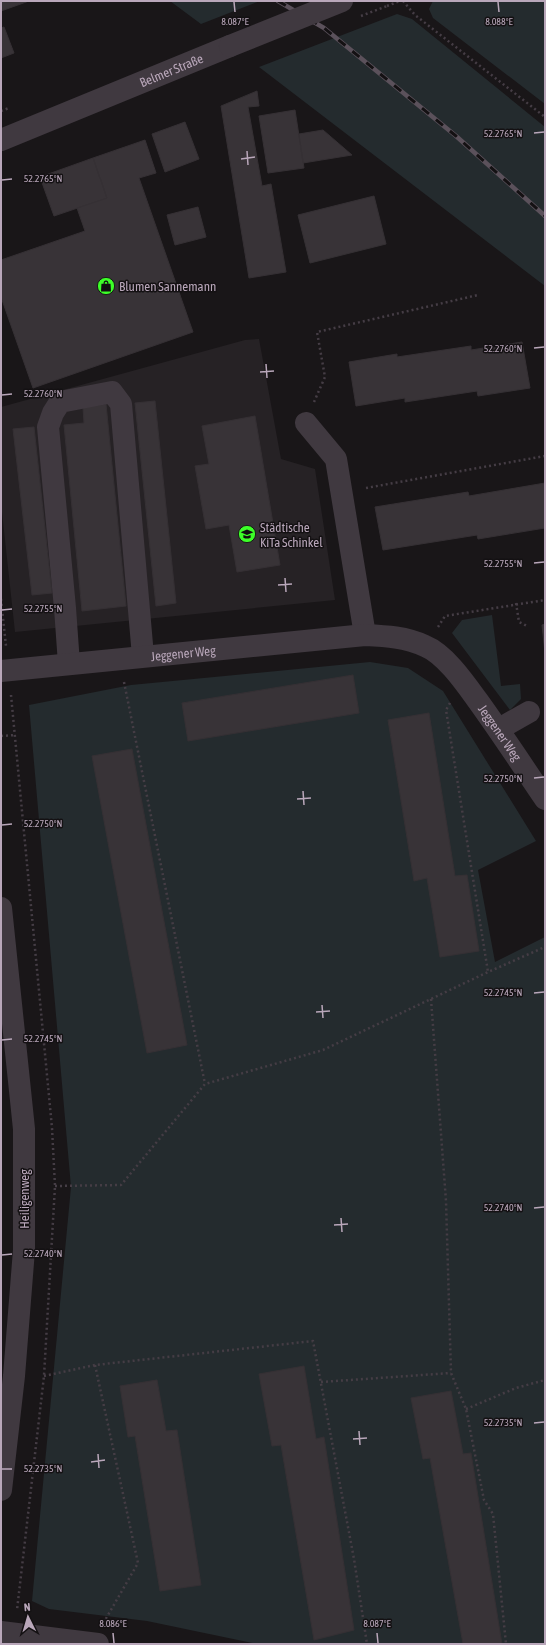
<svg xmlns="http://www.w3.org/2000/svg" width="546" height="1645" font-family="'Asap Condensed',sans-serif">
<style>
.built{fill:#262225}
.green{fill:#242b2e}
.building{fill:#383337;stroke:#353034}
.lines{fill:none;stroke-linecap:round;stroke-linejoin:round}
.path{stroke:#453d45;stroke-width:2.5;stroke-dasharray:2 3;stroke-linecap:butt}
.minor{stroke:#403940;stroke-width:22}
.rail-casing{stroke:#5b515b;stroke-width:4.5}
.rail{stroke:#141113;stroke-width:3;stroke-dasharray:9;stroke-linecap:butt}
.path-bridge{stroke:#453d45;stroke-width:2.5;stroke-dasharray:2 3;stroke-linecap:butt}
.minor-bridge{stroke:#403940;stroke-width:22}
.ticks{fill:none;stroke:#b9a7ba;stroke-width:1.5}
.labels{text-anchor:middle;dominant-baseline:central;stroke-width:3;stroke-linejoin:round;paint-order:stroke}
.street-label{font-size:13px;fill:#b9a7ba;stroke:#141113}
.poi-label{font-size:13px;fill:#b9a7ba;stroke:#141113;text-anchor:start}
.ticks-label{font-size:10px;text-anchor:middle;fill:#b9a7ba;stroke:#141113;stroke-width:3;stroke-linejoin:round;paint-order:stroke}
</style>
<rect width="100%" height="100%" fill="#191618"/>
<path class="built" d="M259,339l22,120 34,10 20,131 -320,32 -14,-129v-96l244,-67z"/>
<path class="green" d="M170,1h90l-59,23z
M433,1h112v103l-112,-86 -4,-9z
M397,14l15,5 133,108v159l-286,-219z
M492,615l9,71 19,-2 1,15 -11,11 -58,-77 10,-13z
M370,662l38,6 35,23 93,150 -58,29 17,92 50,-25v707h-288l-110,-23 -98,-12 -17,-8 39,-414 -42,-482 102,-20z"/>
<path class="building" d="M1,1h28l-28,10z
M4,27l10,26 -13,5v-30z
M257,91l2,15 -11,1 14,79 9,-2 15,88 -37,6 -28,-172z
M295,110l9,58 -36,5 -9,-57z
M185,122l14,37 -34,13 -13,-38z
M323,130l29,25 -49,8 -4,-29z
M145,140l11,33 -17,5 54,154 -160,56 -32,-91v-37l84,-29 -8,-23 30,-10 -14,-40z
M93,158l14,40 -53,18 -14,-39z
M374,196l12,48 -76,19 -12,-48z
M198,207l8,30 -31,8 -8,-30z
M522,342l8,46 -52,8 -1,-5 -72,11v-4l-49,8 -7,-44 48,-8v3l74,-11v4z
M155,401l21,202 -20,3 -21,-203z
M106,404l20,202 -44,5 -18,-186 20,-2 -1,-16z
M255,416l25,149 -43,7 -8,-47 -23,4 -11,-63 14,-2 -7,-38z
M34,427l18,166 -20,2 -19,-166z
M545,483v45l-67,11 -1,-4 -94,15 -8,-43 93,-15 1,4z
M545,624v29l-3,-28z
M353,675l6,38 -171,28 -6,-38z
M429,713l26,163 12,-1 12,76 -39,6 -13,-79 -13,3 -26,-161z
M132,749l55,296 -40,8 -55,-297z
M304,1366l12,73 8,-2 30,193 -40,10 -33,-195 -9,1 -13,-72z
M157,1380l9,51 11,-1 24,155 -41,6 -25,-155 -7,1 -8,-51z
M451,1391l12,63 8,-1 31,191h-39l-33,-186 -7,1 -12,-61z"/>
<g class="lines">
<path class="path" d="M403,1l12,14 130,102
M387,6l13,-5
M1,111l8,-3
M314,402l11,-25 -8,-45 161,-37
M366,488l179,-32
M1,599l5,47
M516,603l3,19 8,4
M438,627l7,-11 100,-16
M124,682l81,402
M11,695l41,433 3,58 -11,190 -27,234
M450,703l-4,7 42,262
M1,736l14,-1
M431,999l15,202 5,172 15,36 18,91 9,14 13,130
M55,1186l66,-1 84,-101 118,-34 165,-78 57,-25
M95,1365l43,198 -34,59
M44,1376l51,-11 218,-24 41,218 13,85
M321,1382l130,-9
M466,1409l50,-21 29,-8"/>
<g class="minor">
<path id="s1" d="M1,140l229,-94"/>
<path d="M306,423l30,36 29,176"/>
<path d="M69,664l-4,-56 -17,-181 5,-14 7,-11 52,-10 9,12 22,252"/>
<path id="s2" d="M1,671l364,-36c21,1 41,2 60,11 20,8 40,37 53,55 23,32 45,65 67,98"/>
<path d="M499,729l30,-17"/>
<path d="M1,908l23,221v121l-10,126 -13,114"/>
<path d="M1,1632l97,12"/>
</g>
<defs>
<path id="rail" d="M278,1l46,27 132,108 89,80"/>
</defs>
<use href="#rail" class="rail-casing"/>
<use href="#rail" class="rail"/>
<path class="path-bridge" d="M361,16l26,-10"/>
<path class="minor-bridge" d="M230,46l112,-45"/>
</g>
<path class="ticks" d="M234,2l1,10M498,2l1,10M534,133l10,-1M247,151l1,14M241,159l14,-2M2,180l10,-1M534,348l10,-1M266,364l1,14M260,372l14,-1M2,395l10,-1M534,563l10,-1M285,578l1,14M278,585l14,-1M2,610l10,-1M534,778l10,-1M303,791l1,14M297,799l14,-1M2,825l10,-1M534,993l10,-1M322,1005l1,13M316,1012l14,-1M2,1040l10,-1M534,1208l10,-1M341,1218l1,14M334,1225l14,-1M2,1255l10,-1M534,1423l10,-1M359,1431l1,14M353,1439l14,-1M98,1454l1,14M91,1462l14,-2M2,1469h10M113,1633l1,10M377,1633l1,10"/>
<defs>
<symbol id="shop-disc" viewBox="-11 -11 22 22"><circle r="9.5" fill="#3cff28" stroke="#141113"/><path d="M-5-2.5h2.3a2.7 3.5 0 0 1 5.4 0H5L5.5 6h-11ZM-1.5-2.5h3a1.5 2.3 0 0 0-3 0Z" fill="#111"/></symbol>
<symbol id="school-disc" viewBox="-11 -11 22 22"><circle r="9.5" fill="#3cff28" stroke="#141113"/><path d="M0-5L7-2L0 1L-7-2ZM-4 1L0 2.5L4 1V4Q0 6-4 4Z" fill="#111"/></symbol>
</defs>
<g fill-rule="evenodd">
<use href="#shop-disc" x="96" y="276" width="20" height="20"/>
<use href="#school-disc" x="237" y="524" width="20" height="20"/>
</g>
<g class="labels">
<g class="street-label">
<text stroke="none"><textPath href="#s1" startOffset="184">Belmer Straße</textPath></text>
<text stroke="none"><textPath href="#s2" startOffset="183">Jeggener Weg</textPath></text>
<text stroke="none"><textPath href="#s2" startOffset="543">Jeggener Weg</textPath></text>
<text transform="translate(24 1199) rotate(-90)">Heiligenweg</text>
</g>
<g class="poi-label">
<text x="119" y="286">Blumen Sannemann</text>
<text x="260" y="527">Städtische<tspan x="260" dy="15">KiTa Schinkel</tspan></text>
</g>
</g>
<g class="ticks-label">
<text x="235" y="25">8.087°E</text>
<text x="499" y="25">8.088°E</text>
<text x="503" y="137">52.2765°N</text>
<text x="43" y="182">52.2765°N</text>
<text x="503" y="352">52.2760°N</text>
<text x="43" y="397">52.2760°N</text>
<text x="503" y="567">52.2755°N</text>
<text x="43" y="612">52.2755°N</text>
<text x="503" y="782">52.2750°N</text>
<text x="43" y="827">52.2750°N</text>
<text x="503" y="996">52.2745°N</text>
<text x="43" y="1042">52.2745°N</text>
<text x="503" y="1211">52.2740°N</text>
<text x="43" y="1257">52.2740°N</text>
<text x="503" y="1426">52.2735°N</text>
<text x="43" y="1472">52.2735°N</text>
<text x="113" y="1627">8.086°E</text>
<text x="377" y="1627">8.087°E</text>
</g>
<rect width="546" height="1645" fill="none" stroke="#b9a7ba" stroke-width="4"/>
<g transform="translate(28 1617) rotate(355)" stroke="#141113" stroke-width="3" paint-order="stroke">
<path d="M0-3L7 15L0 10L-7 15Z" fill="#b9a7ba"/>
<text y="-6" font-size="11" font-weight="bold" text-anchor="middle" fill="#b9a7ba">N</text>
</g>
</svg>
